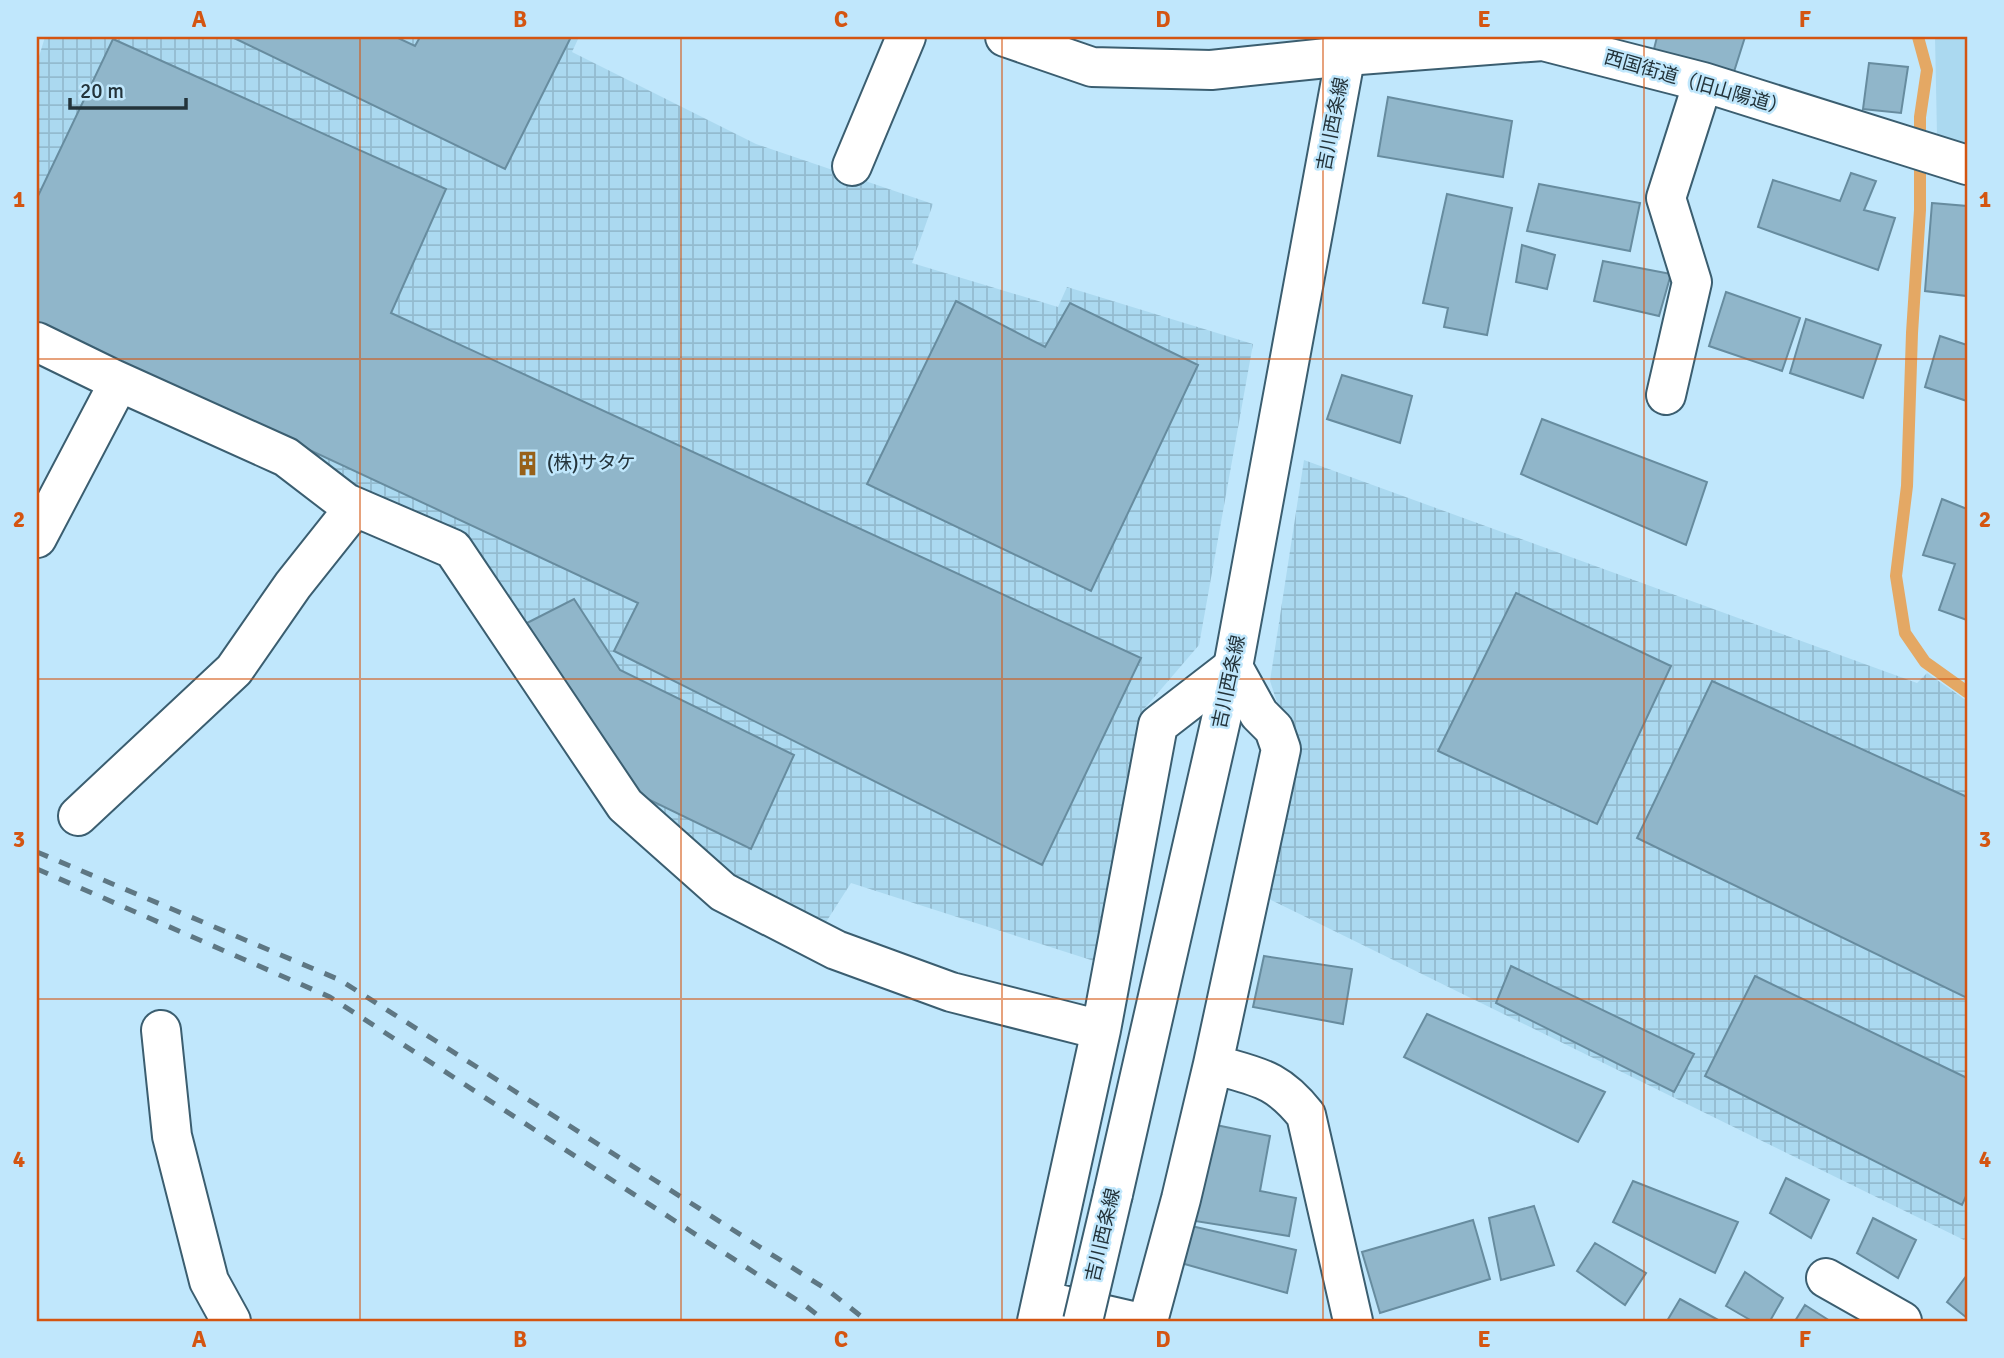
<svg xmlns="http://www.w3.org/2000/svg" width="2004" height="1358" font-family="Signika,'Noto Sans JP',sans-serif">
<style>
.built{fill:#abd9f0}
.industrial{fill:url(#industrial-grid)}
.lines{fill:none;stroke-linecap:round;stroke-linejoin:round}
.stream{stroke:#e4a864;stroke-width:12}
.building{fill:#90b6ca;stroke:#678c9f;stroke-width:2}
.minor-casing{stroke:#3b5e70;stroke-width:42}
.major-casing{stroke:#3b5e70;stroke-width:42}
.minor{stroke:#fff;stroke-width:38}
.major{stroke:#fff;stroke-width:38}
.rail{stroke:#5e7783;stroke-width:5;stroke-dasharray:12 12;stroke-linecap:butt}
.major-bridge-casing{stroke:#3b5e70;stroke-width:42;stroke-linecap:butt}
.major-bridge{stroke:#fff;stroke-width:38}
.grid{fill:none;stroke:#d45511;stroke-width:2;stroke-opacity:0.55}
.labels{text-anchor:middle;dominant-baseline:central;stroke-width:5;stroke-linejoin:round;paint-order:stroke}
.street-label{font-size:19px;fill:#23333a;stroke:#c0e7fc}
.poi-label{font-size:19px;fill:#23333a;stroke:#c0e7fc;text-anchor:start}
.neatline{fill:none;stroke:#d45511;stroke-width:2.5}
.grid-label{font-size:23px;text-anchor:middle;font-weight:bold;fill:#d45511}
</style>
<defs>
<pattern id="industrial-grid" width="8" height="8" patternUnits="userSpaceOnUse" patternTransform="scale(1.75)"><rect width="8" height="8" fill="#abd9f0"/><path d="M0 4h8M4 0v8" fill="none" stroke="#93bbcf"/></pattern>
</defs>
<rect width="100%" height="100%" fill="#c0e7fc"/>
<path class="built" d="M1935,37h32v108l-30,-10z"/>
<path class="industrial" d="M45,37h534l-7,15 184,92 177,60 -21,59 146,44 9,-20 186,57 -54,301 -54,63 -51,253 -243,-78 -25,39 -107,-52 -90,-73 -162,-256 -112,-49 -72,-59 -246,-114v-256z
M1304,460l613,223 10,-10 40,28v536l-3,3 -699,-343 30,-140 -25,-76z"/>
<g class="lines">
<path class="stream" d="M1918,37l9,33 -7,47v93l-8,123 -5,153 -11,90 9,57 20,29 42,30"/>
</g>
<path class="building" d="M232,37h164l19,9 5,-9h151l-66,132z
M1657,37h88l-13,41 -79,-25z
M113,39l333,150 -55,124 750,345 -99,207 -428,-214 24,-48 -601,-280v-125z
M1869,63l39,4 -7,46 -38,-4z
M1388,97l124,24 -9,56 -125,-21z
M1851,173l25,8 -12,29 31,8 -17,52 -120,-43 15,-47 67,21z
M1539,184l101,19 -10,48 -103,-20z
M1447,194l65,14 -25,127 -43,-8 4,-19 -25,-5z
M1932,203l35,3v90l-42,-5z
M1522,245l33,10 -8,34 -31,-7z
M1603,261l68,13 -12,42 -65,-15z
M1726,292l74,26 -18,53 -73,-25z
M956,301l89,46 25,-44 128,62 -107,226 -224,-107z
M1806,319l75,26 -18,53 -73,-25z
M1940,336l27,9v56l-42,-14z
M1342,375l70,21 -12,47 -73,-24z
M1542,419l165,63 -21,63 -165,-71z
M1942,499l25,10v111l-28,-10 16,-46 -32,-9z
M1516,593l155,73 -74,158 -159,-73z
M574,599l46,71 174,85 -43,94 -124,-60 -102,-165z
M1712,681l255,116v201l-330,-160z
M1264,956l88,13 -9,55 -90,-17z
M1511,966l183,88 -20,38 -178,-89z
M1755,976l212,102v116l-5,11 -257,-129z
M1427,1014l178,78 -27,50 -174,-85z
M1211,1124l59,12 -10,55 36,7 -7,38 -94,-15z
M1786,1178l43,22 -18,38 -41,-25z
M1633,1181l105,41 -23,51 -102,-51z
M1534,1206l20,59 -53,15 -12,-62z
M1873,1218l43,22 -18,38 -41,-25z
M1473,1220l17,59 -110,34 -18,-61z
M1187,1225l109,25 -9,43 -106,-30z
M1595,1243l51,30 -21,32 -48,-34z
M1745,1272l38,26 -13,23h-18l-26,-15z
M1967,1275v43l-20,-16z
M1680,1299l40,22h-53z
M1805,1305l25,16h-35z"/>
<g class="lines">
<defs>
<path id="minor" d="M1005,37l87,30 119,3 135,-14 197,-15 160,41 264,83
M852,166l54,-129
M37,342l76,37 173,78 60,46 107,46 172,256 98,87 113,58 115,42 150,38 57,-305 75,-58 26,47 15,15 7,20 -68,315 -32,135 -33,122
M1666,395l26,-113 -26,-84 37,-116
M37,538l82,-156
M78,816l156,-146 59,-85 62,-78
M161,1030l11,106 37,145 22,40
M1213,1064c43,13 63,13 93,51l47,206
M1826,1278l76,43
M1054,1303l78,18
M1037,1321l64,-291"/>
<path id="major" d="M1113,1194l120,-527 116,-630"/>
</defs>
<use href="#minor" class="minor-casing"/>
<use href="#major" class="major-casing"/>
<use href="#minor" class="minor"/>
<use href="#major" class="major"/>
<path class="rail" d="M37,852l303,128 489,311 38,30
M37,869l293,128 476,309 19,15"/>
<defs>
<path id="major-bridge" d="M1083,1321l30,-127"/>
</defs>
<use href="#major-bridge" class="major-bridge-casing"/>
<use href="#major-bridge" class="major-bridge"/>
</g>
<path class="grid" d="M360,37v1284M681,37v1284M1002,37v1284M1323,37v1284M1644,37v1284M37,359h1930M37,679h1930M37,999h1930"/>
<defs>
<symbol id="building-bare" viewBox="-9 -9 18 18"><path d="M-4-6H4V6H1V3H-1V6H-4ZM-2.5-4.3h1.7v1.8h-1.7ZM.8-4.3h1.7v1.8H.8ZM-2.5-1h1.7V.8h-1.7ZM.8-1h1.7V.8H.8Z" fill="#97611a" stroke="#c0e7fc" stroke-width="2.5" paint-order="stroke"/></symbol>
</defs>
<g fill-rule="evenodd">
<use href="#building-bare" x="510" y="446" width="35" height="35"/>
</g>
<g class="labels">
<g class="street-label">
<text transform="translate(1696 83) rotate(16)">西国街道（旧山陽道）</text>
<text transform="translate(1333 124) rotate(-79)">吉川西条線</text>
<text transform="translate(1229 682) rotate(-78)">吉川西条線</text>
<text transform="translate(1103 1235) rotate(-77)">吉川西条線</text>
</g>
<g class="poi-label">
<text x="547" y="463">(株)サタケ</text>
</g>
</g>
<rect width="2004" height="1358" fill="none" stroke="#c0e7fc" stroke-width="77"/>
<path d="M70 98v10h116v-10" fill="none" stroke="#23333a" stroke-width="3.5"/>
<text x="80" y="98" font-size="21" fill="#23333a" stroke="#c0e7fc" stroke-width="5" paint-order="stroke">20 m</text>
<rect x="38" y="38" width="1928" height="1282" class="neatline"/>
<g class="grid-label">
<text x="199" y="27">A</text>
<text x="520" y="27">B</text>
<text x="841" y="27">C</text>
<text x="1163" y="27">D</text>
<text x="1484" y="27">E</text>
<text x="1805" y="27">F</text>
<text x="19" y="207">1</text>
<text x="1985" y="207">1</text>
<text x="19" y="527">2</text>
<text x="1985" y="527">2</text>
<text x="19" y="847">3</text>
<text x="1985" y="847">3</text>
<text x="19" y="1167">4</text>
<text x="1985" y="1167">4</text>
<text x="199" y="1347">A</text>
<text x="520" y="1347">B</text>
<text x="841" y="1347">C</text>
<text x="1163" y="1347">D</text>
<text x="1484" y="1347">E</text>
<text x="1805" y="1347">F</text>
</g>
</svg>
